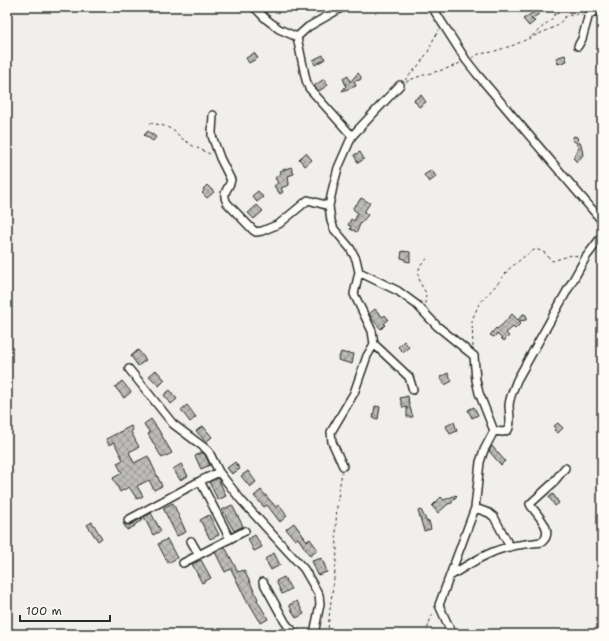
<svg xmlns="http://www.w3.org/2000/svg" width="609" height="641" font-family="'Shantell Sans',sans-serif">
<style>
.building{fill:url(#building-cross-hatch);stroke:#2b2b2b}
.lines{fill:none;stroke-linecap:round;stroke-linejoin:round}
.minor-casing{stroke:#2b2b2b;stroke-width:10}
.path{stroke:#2b2b2b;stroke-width:1;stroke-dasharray:3 3;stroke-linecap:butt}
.minor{stroke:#fdfcf7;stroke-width:7}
</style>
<defs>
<pattern id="building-cross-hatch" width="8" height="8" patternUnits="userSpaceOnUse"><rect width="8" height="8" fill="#bdbcb8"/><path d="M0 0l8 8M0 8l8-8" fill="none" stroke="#9a9996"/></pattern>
</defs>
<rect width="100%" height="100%" fill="#f0efeb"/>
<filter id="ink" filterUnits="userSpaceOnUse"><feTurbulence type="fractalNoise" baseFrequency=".025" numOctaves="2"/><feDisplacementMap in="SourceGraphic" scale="8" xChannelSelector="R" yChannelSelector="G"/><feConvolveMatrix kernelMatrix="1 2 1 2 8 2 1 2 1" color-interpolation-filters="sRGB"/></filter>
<g filter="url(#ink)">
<path class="building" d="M537,10l2,4 -8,5 4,2 -6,5 -6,-7z
M254,53l4,5 -9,5 -3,-5z
M323,55l2,4 -10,6 -2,-5z
M565,55l2,6 -9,3 -2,-6z
M358,73l3,4v1l-1,2 -6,1 2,5 -14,5 4,-5 -3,-8 5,-2 2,6z
M324,79l4,6 -9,6 -5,-5z
M421,95l5,7 -7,5 -5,-7z
M148,131l8,6 -3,4 -9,-6z
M574,136l3,1 1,4 3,3 2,11 -6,7 -4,-4 6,-10 -2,-2v-3l-5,-3 1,-3z
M360,152l4,7 -6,4 -4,-8z
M306,153l6,7 -7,6 -6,-7z
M291,167l3,7 -6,2 1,7v2l-8,3 2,4 -3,2 -6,-8 4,-3 -3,-5 6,-5 -1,-2z
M432,170l4,7 -7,5 -5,-7z
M207,185l7,7 -7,6 -5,-5 2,-2 -1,-2z
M258,191l5,6 -6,5 -5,-6z
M361,198l9,5 -6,9 4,3 -8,9 -3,8 -7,-3 1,-3 -3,-1 3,-6 3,2 4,-8 -4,-3 -1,-2 1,-2 3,-2z
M257,205l6,6 -9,8 -6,-6z
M402,251l8,1v10l-5,-1v-2l-4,-1z
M375,309l8,8 2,-2 3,4 -4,5 1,1 -4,4 -9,-10 -3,-5z
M512,314l6,6 5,-6h1l2,1 1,3 -1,2 -7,1 2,2 -6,6 -2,-2 -7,6 3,3 -5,5 -7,-7 -3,3 -4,-2 6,-7 1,1 5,-4z
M404,341l5,6 -6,5 -5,-5z
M138,350l8,10 -8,6 -7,-10z
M341,352l7,2v-1l6,1 -2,10 -14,-4z
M156,370l9,10 -6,6 -10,-10z
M448,373l4,8 -7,4 -5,-8z
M122,381l9,11 -7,6 -9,-11z
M170,390l7,9 -6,5 -7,-9z
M408,396l1,8 4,13h-6v-10l-4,1 -3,-10z
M187,405l9,12 -6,5 -9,-12z
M375,406l5,1 -2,12 -5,-1z
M474,407l4,8 -6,3 -4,-8z
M151,419l7,10 14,24 -10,5 -14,-24 2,-1 -6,-9z
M454,422l3,9 -7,3 -4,-8z
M558,423l5,5 -5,5 -4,-3 2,-2 -2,-2z
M131,426l2,4 -2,2 8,15 -10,5 5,11 14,-7 14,30 -8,4 -5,-10 -12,6 6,10 -6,3 -8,-12 -9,5 -7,-14 9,-5 -5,-10 6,-3 -9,-18 -5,3 -3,-6z
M203,426l9,11 -6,5 -10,-11z
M492,446l13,15 -4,4 -12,-14z
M202,452l3,3 5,10 -9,4 -6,-13z
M235,462l5,7 -8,5 -5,-6z
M181,464l7,12 -8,4 -7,-11z
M248,471l8,11 -6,5 -9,-11z
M218,478l8,18 -8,4 -9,-18z
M261,490l15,17 3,-2 8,11 -7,6 -13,-17 -3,2 -10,-11z
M553,494l6,9 -4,3 -6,-9z
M456,495l1,1 -4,4 -1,3 -4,1 -10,9 -6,-7 9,-9 3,3z
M173,503l13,29 -9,4 -14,-28z
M232,505l11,21 -9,5 -12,-21z
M421,510l6,12 2,-1 2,8 -7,2 -6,-20z
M151,513l10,18 -8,4 -9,-18z
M209,515l10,20 -9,4 -10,-19z
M142,518l1,2 -9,5 1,1 -8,4 -4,-7 4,2h3z
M92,522l10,16 -4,3 -11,-16z
M294,523l13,18 3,-2 8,11 -8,6 -12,-18 -3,2 -9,-11z
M255,535l7,12 -8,4 -6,-12z
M167,539l10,19 -9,5 -10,-19z
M225,547l13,25 6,-2 14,29 -1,1 11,19 -7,4 -12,-20 -1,1 -17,-35 -6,3 -10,-20z
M274,553l6,12 -9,5 -6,-11z
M322,558l5,14 -9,3 -6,-14z
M201,560l10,18 -9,5 -10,-19z
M284,577l7,12 -9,5 -6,-13z
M297,601l7,13 -8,4 -7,-13z"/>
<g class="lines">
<defs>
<path id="minor" d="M254,7l12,12 13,10 18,8 9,43 3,8 43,48 -14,32 -5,19 -4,19 2,15 3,8 16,19 6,11 3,13 -5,22 18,37 2,13 -7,12 -13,37 -23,39 1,10 11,24
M432,7l34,53 11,14 125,147
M297,37l11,-10 35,-20
M578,46l4,-7 7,-25 13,-5
M213,115l-1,17v4l8,22 11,22c-2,10 -10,11 -4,23l26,27 3,2 6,-1 17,-7 29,-24 21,6
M352,136l48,-51
M359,272l39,19 19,14 20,21 37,30 2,24 3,13 15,38 -10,19 -4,12 -5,46 -36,97 13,29
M374,344l35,33 4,13
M129,369l44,55 32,24 4,4 10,20 22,28 63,69 15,26 1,9 -6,30
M494,431l9,1 5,-2c4,-7 1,-17 1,-25 1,-9 5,-17 8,-25l69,-123 16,-21
M200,481l30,58
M475,508l14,5 5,4 16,30
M128,520l72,-39 19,-9
M191,541l8,14
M183,563l62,-32
M450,576c14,-9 28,-18 43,-24 16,-7 33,-8 49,-10 13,-11 -4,-26 -11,-36l-1,-2 22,-20 13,-16
M263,582l22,40 3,4 8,8"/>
</defs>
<use href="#minor" class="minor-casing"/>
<path class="path" d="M532,36l21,-18 6,-11
M472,58l7,-4 13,-2 22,-7 43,-19 9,-10 12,-2h4
M405,80l13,-14 10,-14 6,-14 5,-8
M406,82c17,-9 37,-10 54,-19
M150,123l11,2 13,5 6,7 13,9 19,9
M425,304l1,-11 -6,-10 -2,-11 3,-8 6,-5
M473,347l-1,-27 7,-16 20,-22 10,-13 17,-14 10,-6 9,4 7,8 20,-6 6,1
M328,634c1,-28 7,-55 9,-83 0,-8 -1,-16 -1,-24 0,-19 3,-37 6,-55
M426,634l5,-17 3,-5"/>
<use href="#minor" class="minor"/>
</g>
</g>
<rect width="609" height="641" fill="none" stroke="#fdfcf7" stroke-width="24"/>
<rect x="12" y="12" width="585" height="617" fill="none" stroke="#2b2b2b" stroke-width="1.5" filter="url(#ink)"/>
<path d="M20 615v6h90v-6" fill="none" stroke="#2b2b2b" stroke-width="2"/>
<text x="26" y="615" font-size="12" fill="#2b2b2b" stroke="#fdfcf7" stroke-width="3" paint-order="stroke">100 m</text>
</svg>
